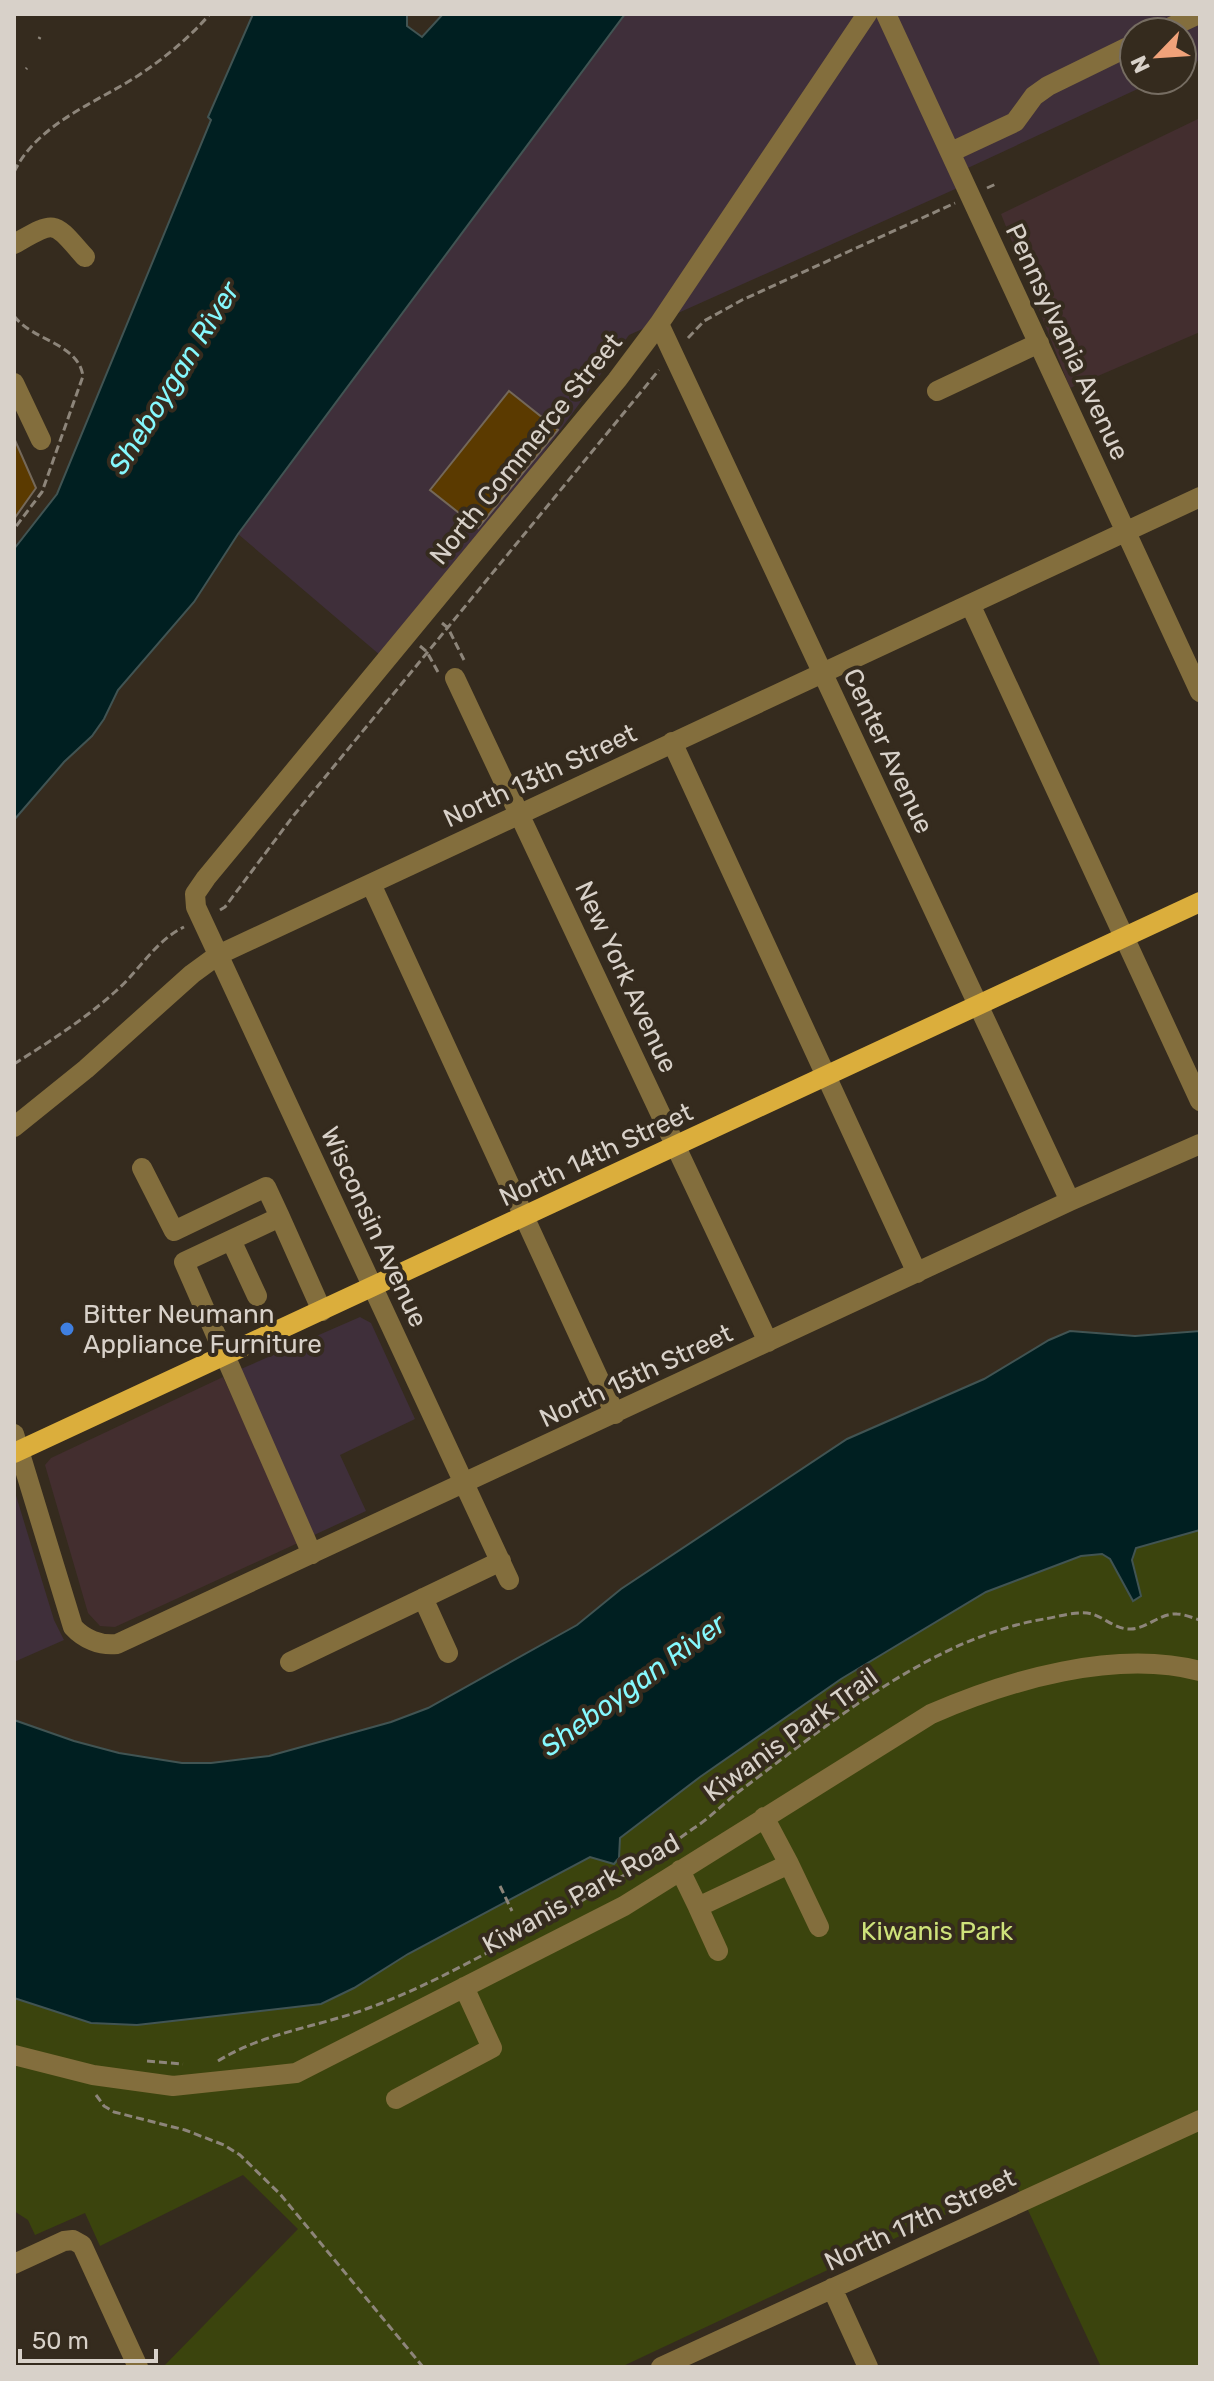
<svg xmlns="http://www.w3.org/2000/svg" width="1214" height="2381" font-family="Rubik,sans-serif">
<style>
.commercial{fill:#3f2f3a}
.industrial{fill:#432e2f}
.green{fill:#3b440d}
.water{fill:#001f21;stroke:#415453;stroke-width:2}
.building{fill:#5b3a00;stroke:#746859;stroke-width:2}
.lines{fill:none;stroke-linecap:round;stroke-linejoin:round}
.path{stroke:#8d857a;stroke-width:3;stroke-dasharray:8 4;stroke-linecap:butt}
.minor{stroke:#836e3d;stroke-width:20}
.major{stroke:#dbae3c;stroke-width:20}
.shop-dot{fill:#3f7fe0;stroke:#352b1e;stroke-width:3}
.labels{text-anchor:middle;dominant-baseline:central;stroke-width:8;stroke-linejoin:round;paint-order:stroke}
.street-label{font-size:26px;fill:#d8d1c9;stroke:#352b1e}
.poi-label{font-size:26px;fill:#d8d1c9;stroke:#352b1e;text-anchor:start}
.park-label{font-size:26px;fill:#cee27a;stroke:#352b1e}
.water-label{font-size:28px;font-style:italic;fill:#85f8fd;stroke:#352b1e}
</style>
<rect width="100%" height="100%" fill="#352b1e"/>
<path class="commercial" d="M625,14h575v46l-18,8v-36h-48v48h23l-200,93 5,13 -333,149 -199,275 -43,51 -149,-127z
M360,1317l11,6 44,96 -75,36 26,56 -54,25 -78,-164z
M14,1489l40,131 10,20 -50,22z"/>
<path class="industrial" d="M1200,118v214l-130,56 -69,-174z
M223,1377l77,165 -185,85 -15,-1 -12,-13 -43,-148 6,-7z"/>
<path class="green" d="M1200,1530v837h-99l-86,-185 -394,185h-458l135,-138 -55,-54 -143,71 -15,-33 -50,22 -7,-15 -14,-9v-213l77,25 46,2 184,-21 33,-16 54,-34 182,-97 24,6 5,-5 1,-20 80,-61 141,-98 145,-87 95,-36 21,-2 8,5 22,42c2,-18 -2,-37 4,-53z"/>
<path class="water" d="M253,14h154v12l15,11 21,-23h182l-387,520 -44,68 -76,88 -14,29 -12,17 -28,26 -50,58v-271l43,-55 154,-374 -3,-3z
M1070,1331l65,5 65,-5v199l-64,18 -4,12 9,36 -8,5 -23,-42 -8,-5 -21,2 -95,36 -145,87 -141,98 -80,61 -1,20 -5,6 -24,-7 -182,97 -54,34 -33,16 -184,21 -46,-2 -77,-25v-278l60,21 45,12 63,10h29l58,-7 122,-34 37,-14 149,-83 44,-36 226,-150 137,-60 65,-39z"/>
<path class="building" d="M509,391l49,39 -80,98 -48,-38z
M14,438l22,50 -22,31z"/>
<g class="lines">
<path class="path" d="M39,39l1,-2
M26,69l1,-1
M14,172c24,-49 82,-69 125,-97 27,-18 50,-37 71,-61
M987,188l9,-4
M14,316c19,25 64,27 69,60l-41,116 -28,37
M688,338l16,-17 38,-21 213,-97
M442,623l6,5 16,32
M420,646l7,6 11,20
M220,910l5,-3 69,-92 365,-445
M14,1064c35,-22 71,-45 102,-73 24,-21 39,-50 68,-64
M500,1886l12,25
M147,2061l36,3
M218,2061c45,-28 99,-34 148,-52 57,-20 121,-56 174,-85 53,-28 105,-61 154,-96 17,-11 31,-26 47,-38 89,-67 191,-152 303,-171 14,-2 35,-9 48,-5 13,4 25,16 39,15 17,-1 29,-16 46,-15 7,0 16,4 23,6
M96,2095l8,11 10,6 71,18 39,15 16,10 40,39 143,173"/>
<path class="minor" d="M886,14l314,678
M1160,32l39,-18
M951,152l64,-30 19,-26 14,-10 86,-42
M14,244c43,-24 38,-24 71,13
M659,324l411,877
M14,383l27,57
M937,391l102,-48
M970,604l230,497
M455,678l313,664
M672,742l245,531
M371,884l244,530
M14,1127l72,-58 106,-95 26,-19 982,-458
M142,1168l32,63 92,-44 14,30
M231,1240l26,56
M14,1434l59,193c11,12 27,19 44,17l953,-443 130,-57
M312,1554l-128,-292 96,-45 42,94
M509,1580l-313,-673 -1,-13 11,-16 411,-498 42,-56 208,-310
M423,1598l25,55
M290,1662l211,-101
M789,1864l30,63
M680,1870l18,37 91,-43 -25,-47
M698,1907l20,44
M14,2055l79,20 80,11 123,-13 328,-167 307,-192c78,-34 184,-65 269,-43
M396,2099l96,-51 -28,-61
M14,2264l50,-23 9,-1 9,5 56,122
M832,2288l36,79
M661,2367l539,-247"/>
<path class="major" d="M14,1453l1186,-551"/>
</g>
<circle class="shop-dot" cx="67" cy="1329" r="8"/>
<g class="labels">
<g class="street-label">
<text transform="translate(1067 342) rotate(65)">Pennsylvania Avenue</text>
<text transform="translate(526 449) rotate(-51)">North Commerce Street</text>
<text transform="translate(888 751) rotate(65)">Center Avenue</text>
<text transform="translate(540 776) rotate(-25)">North 13th Street</text>
<text transform="translate(626 977) rotate(65)">New York Avenue</text>
<text transform="translate(596 1155) rotate(-25)">North 14th Street</text>
<text transform="translate(374 1227) rotate(65)">Wisconsin Avenue</text>
<text transform="translate(636 1376) rotate(-25)">North 15th Street</text>
<text transform="translate(791 1735) rotate(-36)">Kiwanis Park Trail</text>
<text transform="translate(581 1894) rotate(-29)">Kiwanis Park Road</text>
<text transform="translate(920 2220) rotate(-25)">North 17th Street</text>
</g>
<g class="poi-label">
<text x="83" y="1314">Bitter Neumann<tspan x="83" dy="30">Appliance Furniture</tspan></text>
</g>
<g class="park-label">
<text x="937" y="1931">Kiwanis Park</text>
</g>
<g class="water-label">
<text transform="translate(174 378) rotate(-58)">Sheboygan River</text>
<text transform="translate(633 1685) rotate(-36)">Sheboygan River</text>
</g>
</g>
<rect width="1214" height="2381" fill="none" stroke="#d8d1c9" stroke-width="32"/>
<g transform="translate(1158 56) rotate(245)"><circle r="38" fill="#352b1e" stroke="#766d62" stroke-width="2"/>
<path d="M0-6L14 30L0 20L-14 30Z" fill="#f0a27a"/>
<text y="-12" font-size="22" font-weight="bold" text-anchor="middle" fill="#d8d1c9">N</text>
</g>
<path d="M20 2349v12h136v-12" fill="none" stroke="#d8d1c9" stroke-width="4"/>
<text x="32" y="2349" font-size="24" fill="#d8d1c9" stroke="#352b1e" stroke-width="6" paint-order="stroke">50 m</text>
</svg>
